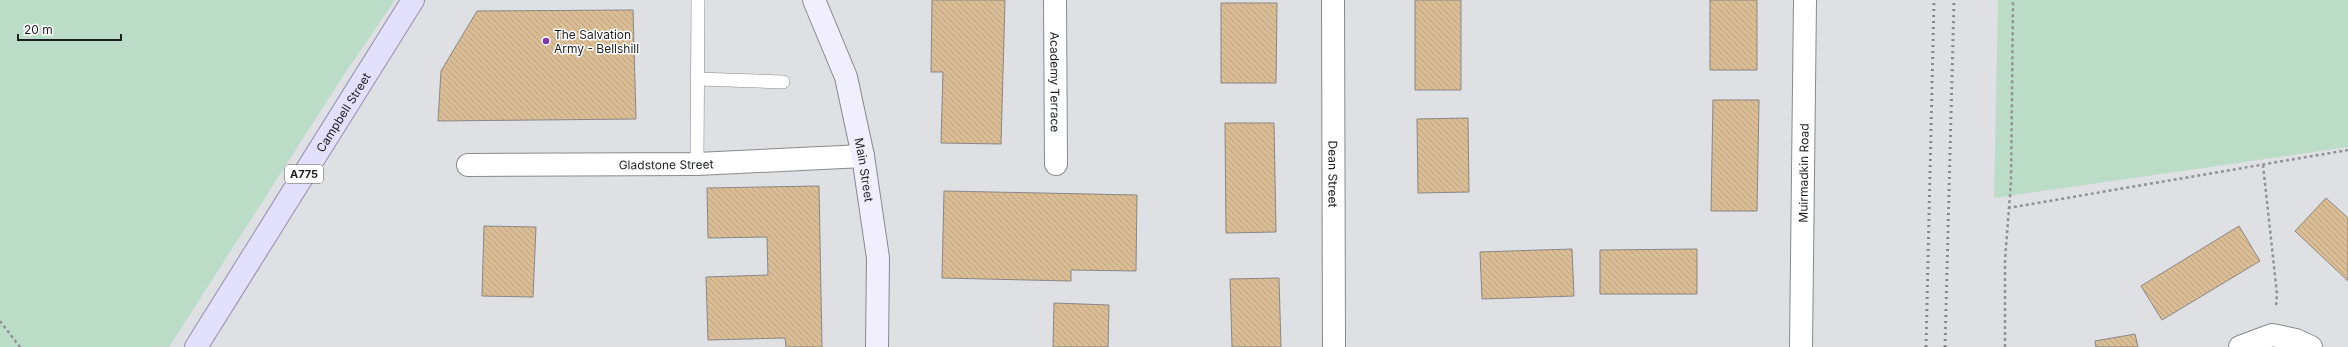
<svg xmlns="http://www.w3.org/2000/svg" width="2348" height="347" font-family="Inter,sans-serif">
<style>
.green{fill:#bbddc7}
.building{fill:url(#building-back-hatch);stroke:#8a8784}
.lines{fill:none;stroke-linecap:round;stroke-linejoin:round}
.lane-casing{stroke:#888a8e;stroke-width:14}
.street-casing{stroke:#888a8e;stroke-width:24}
.secondary-casing{stroke:#888a8e;stroke-width:24}
.primary-casing{stroke:#928eae;stroke-width:24}
.path{stroke:#919295;stroke-width:2.5;stroke-dasharray:3 3;stroke-linecap:butt}
.lane{stroke:#fff;stroke-width:13}
.street{stroke:#fff;stroke-width:22}
.secondary{stroke:#f1effe;stroke-width:22}
.primary{stroke:#e3e0fd;stroke-width:22}
.rail{stroke:#87888b;stroke-width:3;stroke-dasharray:2 4;stroke-linecap:butt}
.poi-dot{fill:#7e37aa;stroke:#fff;stroke-width:1.5}
.labels{text-anchor:middle;dominant-baseline:central;stroke-width:3;stroke-linejoin:round;paint-order:stroke}
.shield{fill:#fff;stroke:#616262;stroke-width:1}
.shield-label{font-size:11px;font-weight:bold;fill:#1d1e1f}
.poi-label{font-size:12px;fill:#1d1e1f;stroke:#fff;text-anchor:start}
.street-label{font-size:12px;fill:#1d1e1f;stroke:#fff}
</style>
<defs>
<pattern id="building-back-hatch" width="6" height="6" patternUnits="userSpaceOnUse"><rect width="6" height="6" fill="#dabd95"/><path d="M-1 5l2 2M0 0l6 6M5-1l2 2" fill="none" stroke="#bba280"/></pattern>
</defs>
<rect width="100%" height="100%" fill="#dee0e4"/>
<path class="green" d="M0,0h395l-50,73 -176,274h-169z
M1998,0h350v147l-354,51z"/>
<path class="building" d="M932,0h73l-4,144 -60,-1 2,-71h-12z
M1415,0h46v90h-46z
M1710,0h47v70h-47z
M1221,3h56l-1,80h-55z
M633,10l3,109 -198,2 3,-50 36,-60z
M1713,100h46l-2,111h-46z
M1468,118l1,74 -51,1 -1,-74z
M1225,123h49l2,109 -50,1z
M819,186l3,161h-36l-1,-9 -77,2 -2,-63 62,-2 -1,-38 -59,1 -1,-50z
M944,191l193,4 -1,76 -65,-1v11l-129,-3z
M2326,198l22,20v63l-53,-50z
M484,226l52,1 -3,70 -51,-1z
M2239,226l21,35 -98,59 -21,-34z
M1572,249l2,47 -92,3 -2,-47z
M1697,249v45h-97v-44z
M1279,278l2,69h-49l-2,-68z
M1054,303l55,2 -1,42h-55z
M2135,334l3,13h-42l-1,-6z"/>
<g class="lines">
<defs>
<path id="lane" d="M698,79l85,3
M697,164l1,-164"/>
<g id="street">
<path id="s1" d="M1055,0l1,164"/>
<path id="s2" d="M1333,0l1,347"/>
<path id="s3" d="M468,165l229,-1 166,-8"/>
<path id="s4" d="M1801,347l4,-347"/>
<path d="M2240,347l32,-12 24,5 15,7"/>
</g>
<g id="secondary">
<path id="s5" d="M814,0l32,77 17,79 15,102 -1,89"/>
</g>
<g id="primary">
<path id="s6" d="M196,347l217,-347"/>
</g>
</defs>
<use href="#lane" class="lane-casing"/>
<use href="#street" class="street-casing"/>
<use href="#secondary" class="secondary-casing"/>
<use href="#primary" class="primary-casing"/>
<path class="path" d="M2263,165l14,129 -1,13
M2008,208l340,-58
M0,321l20,26
M2005,347v-87l6,-78 2,-182"/>
<use href="#lane" class="lane"/>
<use href="#street" class="street"/>
<use href="#secondary" class="secondary"/>
<use href="#primary" class="primary"/>
<path class="rail" d="M1926,347l8,-347
M1945,347l9,-347"/>
</g>
<circle class="poi-dot" cx="546" cy="41" r="4"/>
<g class="labels">
<rect class="shield" x="285" y="165" width="38" height="18" rx="3"/>
<g class="shield-label">
<text x="304" y="174">A775</text>
</g>
<g class="poi-label">
<text x="554" y="34">The Salvation<tspan x="554" dy="14">Army - Bellshill</tspan></text>
</g>
<g class="street-label">
<text stroke="none"><textPath href="#s1" startOffset="82">Academy Terrace</textPath></text>
<text stroke="none"><textPath href="#s6" startOffset="277">Campbell Street</textPath></text>
<text stroke="none"><textPath href="#s3" startOffset="198">Gladstone Street</textPath></text>
<text stroke="none"><textPath href="#s5" startOffset="178">Main Street</textPath></text>
<text stroke="none"><textPath href="#s2" startOffset="174">Dean Street</textPath></text>
<text stroke="none"><textPath href="#s4" startOffset="174">Muirmadkin Road</textPath></text>
</g>
</g>
<path d="M18 34v6h103v-6" fill="none" stroke="#1d1e1f" stroke-width="2"/>
<text x="24" y="34" font-size="12" fill="#1d1e1f" stroke="#ffffff" stroke-width="3" paint-order="stroke">20 m</text>
</svg>
